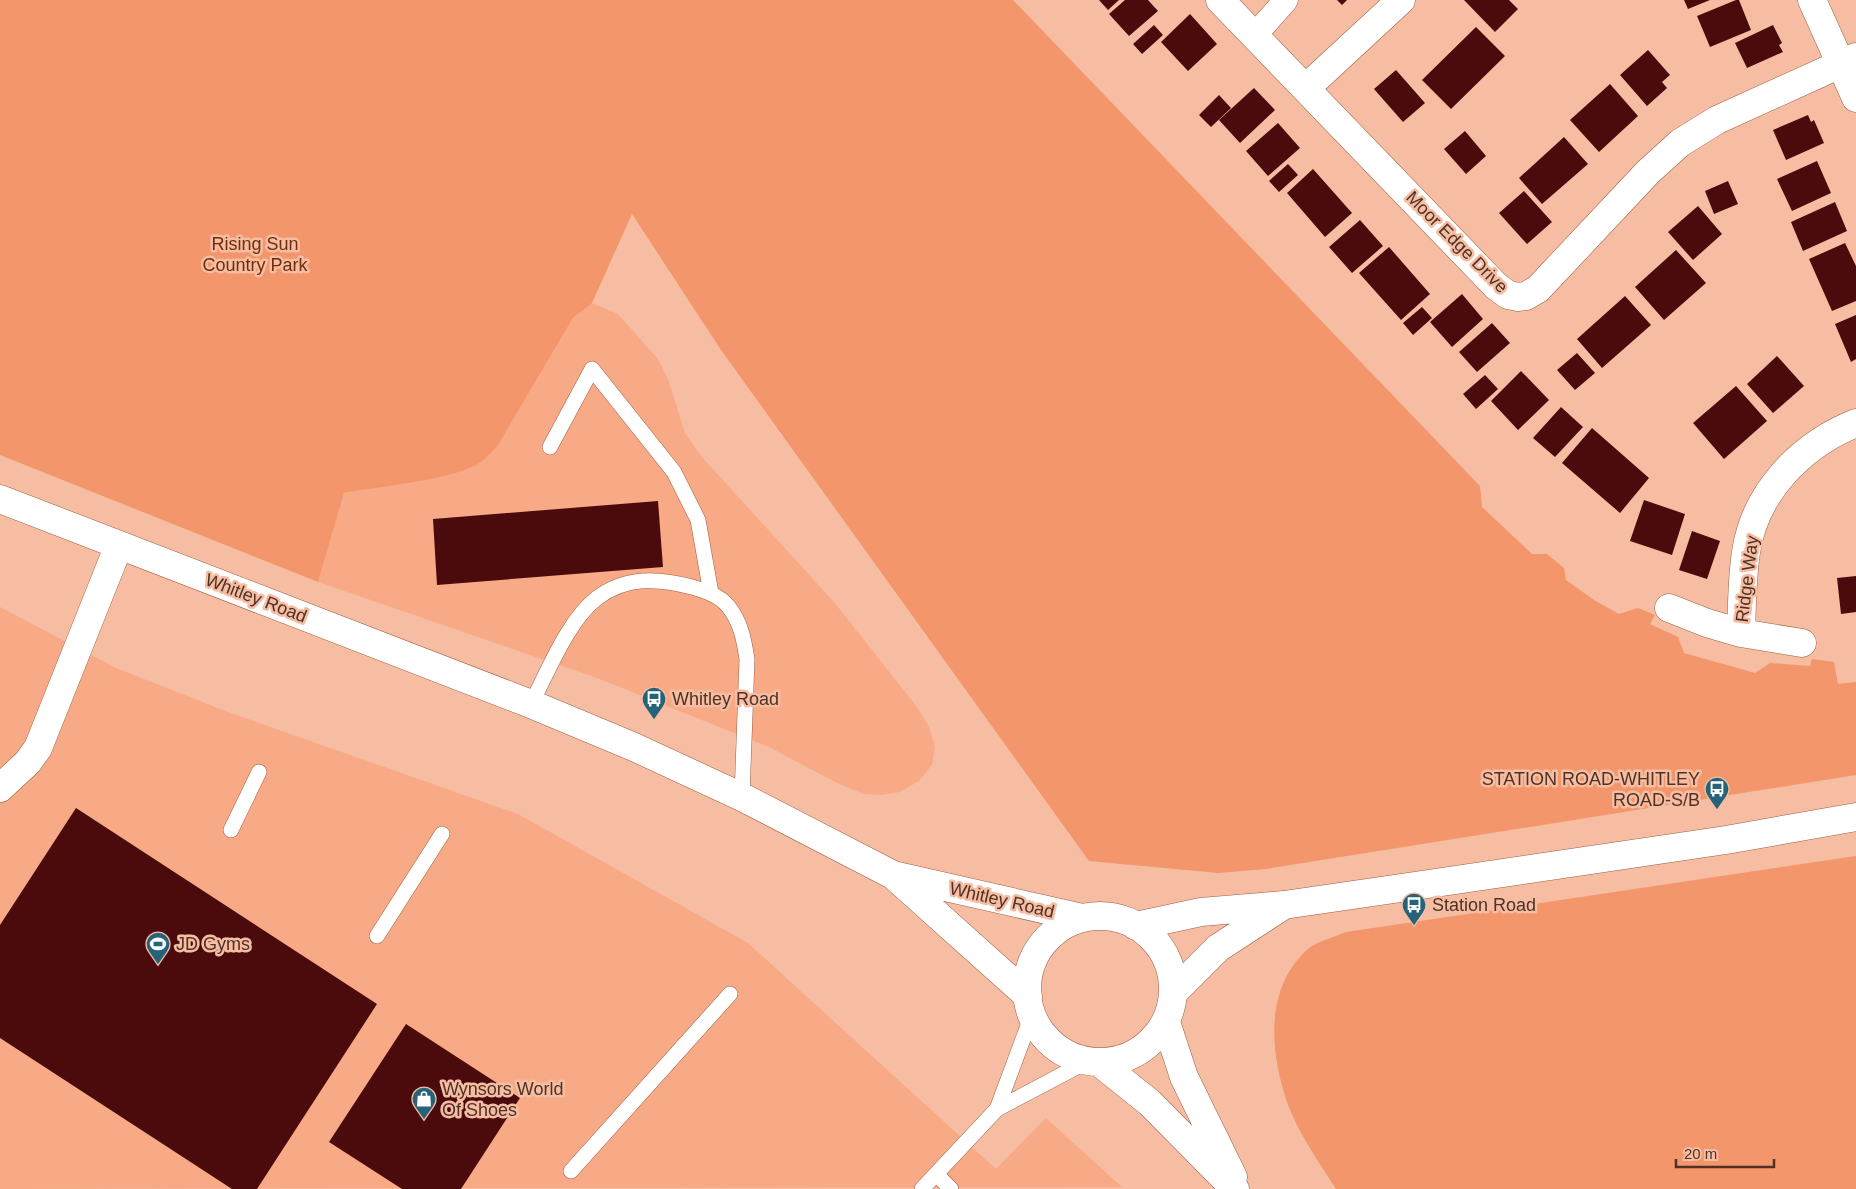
<svg xmlns="http://www.w3.org/2000/svg" width="1856" height="1189" font-family="Helvetica,sans-serif">
<style>
.built{fill:#f8aa86}
.green{fill:#f3966b}
.building{fill:#4b0a0c}
.lines{fill:none;stroke-linecap:round;stroke-linejoin:round}
.service-casing{stroke:#9e5e40;stroke-width:16}
.pedestrian-casing{stroke:#9e5e40;stroke-width:25}
.minor-casing{stroke:#9e5e40;stroke-width:29}
.primary-casing{stroke:#9e5e40;stroke-width:29}
.service{stroke:#fff;stroke-width:15}
.pedestrian{stroke:#fff;stroke-width:24}
.minor{stroke:#fff;stroke-width:28}
.primary{stroke:#fff;stroke-width:28}
.labels{text-anchor:middle;dominant-baseline:central;stroke-width:5;stroke-linejoin:round;paint-order:stroke}
.street-label{font-size:18px;fill:#4f3225;stroke:#f6bda3}
.park-label{font-size:18px;fill:#6f2e09;stroke:#f6bda3}
.poi-label{font-size:18px;fill:#4f3225;stroke:#f6bda3;text-anchor:start}
</style>
<rect width="100%" height="100%" fill="#f6bda3"/>
<path class="built" d="M592,303l26,11 40,45 10,20 17,54 16,23 133,146 83,105 12,20 6,20 -3,18 -13,16 -19,11 -19,3 -17,-1 -25,-10 -70,-37 -172,-69 -279,-96 26,-89 108,-19 46,-29 75,-127z
M0,607l116,61 112,44 290,102 230,129 248,226 50,-51 76,69 -1122,2z"/>
<path class="green" d="M0,0h1013l467,486 2,21 50,47h15l17,14 2,12 28,20 25,14 19,-6 17,7 -5,9 28,13 6,16 71,20 15,-10 40,3 2,-7 22,3 4,22 18,-2v93l-590,94 -48,4 -129,-12 -368,-511 -89,-136 -40,89 -19,15 -75,127c-7,8 -13,15 -22,20 -31,16 -96,21 -132,28l-26,89 -318,-127z
M1856,856v333h-520c-17,-27 -38,-56 -49,-87 -17,-50 -23,-114 21,-153 9,-8 27,-12 38,-17z"/>
<path class="building" d="M1099,0h20l-11,10z
M1125,0h23l10,11 -29,25 -20,-22z
M1337,0h10l-5,5z
M1464,0h45l9,9 -23,23z
M1684,0h26l-22,9z
M1736,0h3l12,30 -41,17 -13,-31z
M1190,14l27,30 -29,27 -27,-29z
M1154,25l9,10 -21,19 -9,-10z
M1773,25l9,18 -3,2 4,7 -36,16 -12,-25z
M1476,27l29,29 -54,53 -29,-29z
M1648,50l22,25 -8,7 5,6 -20,18 -27,-31z
M1396,70l29,33 -22,19 -29,-33z
M1610,84l28,32 -39,36 -29,-32z
M1254,88l21,22 -35,33 -21,-23z
M1219,95l12,13 -20,19 -12,-12z
M1808,115l3,7 3,-2 10,23 -38,17 -13,-30z
M1278,123l22,25 -32,28 -22,-25z
M1465,131l21,25 -20,18 -22,-25z
M1564,137l24,27 -46,40 -23,-26z
M1817,161l14,32 -39,18 -15,-32z
M1288,164l10,11 -19,17 -10,-11z
M1313,169l39,44 -27,24 -38,-44z
M1728,181l10,23 -24,10 -9,-23z
M1524,191l28,31 -25,22 -28,-31z
M1835,202l12,29 -44,20 -12,-29z
M1698,206l24,28 -29,26 -25,-28z
M1360,220l23,26 -31,27 -23,-26z
M1845,243l11,23v35l-24,10 -23,-52z
M1389,247l41,47 -29,26 -42,-47z
M1676,250l30,33 -42,37 -29,-33z
M1462,294l21,25 -31,28 -22,-25z
M1625,296l26,29 -49,43 -25,-29z
M1422,307l10,11 -19,17 -10,-12z
M1856,315v44l-5,3 -16,-38z
M1492,323l18,20 -33,29 -18,-20z
M1577,353l18,20 -20,17 -18,-20z
M1777,356l27,30 -31,27 -26,-29z
M1521,371l28,29 -31,30 -27,-29z
M1485,375l13,14 -22,20 -13,-15z
M1736,386l31,35 -43,38 -31,-36z
M1561,407l22,20 -28,30 -22,-19z
M1592,428l57,50 -29,35 -58,-50z
M1644,500l41,14 -13,41 -42,-14z
M658,501l5,66 -226,18 -4,-66z
M1692,531l28,10 -13,38 -28,-9z
M1856,576v36l-15,2 -4,-36z
M76,808l301,196 -120,185h-25l-232,-151v-113z
M406,1024l114,74 -59,91h-59l-73,-47z"/>
<g class="lines">
<defs>
<path id="service" d="M550,447l42,-78 82,103 24,48 13,73
M531,704c17,-32 37,-84 66,-106 29,-22 62,-20 95,-11 13,4 27,8 36,19 13,16 16,34 19,53l-5,138
M231,830l28,-58
M377,936l65,-102
M997,1109l35,-94
M571,1171l159,-177
M936,1174l15,15
M922,1189l75,-80 91,-48"/>
<path id="pedestrian" d="M1255,35l31,-35"/>
<path id="minor" d="M1220,0l276,286 12,9 10,2 8,-1 12,-7 110,-117 32,-29 37,-23 139,-63
M1812,0l44,98
M1306,88l95,-88
M1669,608l38,15 34,10 61,10
M1741,633c1,-27 1,-55 5,-81 9,-60 55,-107 110,-129
M0,788l28,-26 10,-14 81,-203"/>
<path id="primary" d="M0,499l531,205 103,43 108,50 151,78 135,121
M897,876l185,42
M1027 989a73 73 0 1 1 146 0a73 73 0 1 1-146 0Z
M1136,926l65,-14 83,-7 117,-17 325,-48 130,-23
M1174,992l44,-44 63,-41
M1166,1022l18,55 49,100
M1100,1063l50,40 85,86"/>
</defs>
<use href="#service" class="service-casing"/>
<use href="#pedestrian" class="pedestrian-casing"/>
<use href="#minor" class="minor-casing"/>
<use href="#primary" class="primary-casing"/>
<use href="#service" class="service"/>
<use href="#pedestrian" class="pedestrian"/>
<use href="#minor" class="minor"/>
<use href="#primary" class="primary"/>
</g>
<defs>
<symbol id="bus-pin" viewBox="-11 -11 22 30"><path d="M0 17L-7.5 6A9.5 9.5 0 1 1 7.5 6Z" fill="#256379" stroke="#f6bda3"/><path d="M-5-6H5V4H4V6H2V4H-2V6H-4V4H-5ZM-3.5-4V0h7V-4ZM-3.5 1.2v1.5H-2V1.2ZM2 1.2v1.5H3.5V1.2Z" fill="#fff"/></symbol>
<symbol id="stadium-pin" viewBox="-11 -11 22 30"><path d="M0 17L-7.5 6A9.5 9.5 0 1 1 7.5 6Z" fill="#256379" stroke="#f6bda3"/><path d="M0-5a6.5 5 0 1 0 0 10a6.5 5 0 1 0 0-10ZM-3.5-1.8h7v3.6h-7Z" fill="#fff"/></symbol>
<symbol id="shop-pin" viewBox="-11 -11 22 30"><path d="M0 17L-7.5 6A9.5 9.5 0 1 1 7.5 6Z" fill="#256379" stroke="#f6bda3"/><path d="M-5-2.5h2.3a2.7 3.5 0 0 1 5.4 0H5L5.5 6h-11ZM-1.5-2.5h3a1.5 2.3 0 0 0-3 0Z" fill="#fff"/></symbol>
</defs>
<g fill-rule="evenodd">
<use href="#bus-pin" x="640" y="685" width="28" height="38"/>
<use href="#bus-pin" x="1703" y="775" width="28" height="38"/>
<use href="#bus-pin" x="1400" y="891" width="28" height="38"/>
<use href="#stadium-pin" x="144" y="930" width="28" height="38"/>
<use href="#shop-pin" x="410" y="1085" width="28" height="38"/>
</g>
<g class="labels">
<g class="street-label">
<text transform="translate(1457 242) rotate(45)">Moor Edge Drive</text>
<text transform="translate(1747 579) rotate(-83)">Ridge Way</text>
<text transform="translate(256 598) rotate(21)">Whitley Road</text>
<text transform="translate(1002 900) rotate(13)">Whitley Road</text>
</g>
<g class="park-label">
<text x="255" y="244">Rising Sun<tspan x="255" dy="21">Country Park</tspan></text>
</g>
<g class="poi-label">
<text x="672" y="699">Whitley Road</text>
<text x="1700" y="779" text-anchor="end">STATION ROAD-WHITLEY<tspan x="1700" dy="21">ROAD-S/B</tspan></text>
<text x="1432" y="905">Station Road</text>
<text x="176" y="944">JD Gyms</text>
<text x="442" y="1089">Wynsors World<tspan x="442" dy="21">Of Shoes</tspan></text>
</g>
</g>
<path d="M1676 1159v8h98v-8" fill="none" stroke="#4f3225" stroke-width="2.5"/>
<text x="1684" y="1159" font-size="15" fill="#4f3225" stroke="#f6bda3" stroke-width="4" paint-order="stroke">20 m</text>
</svg>
